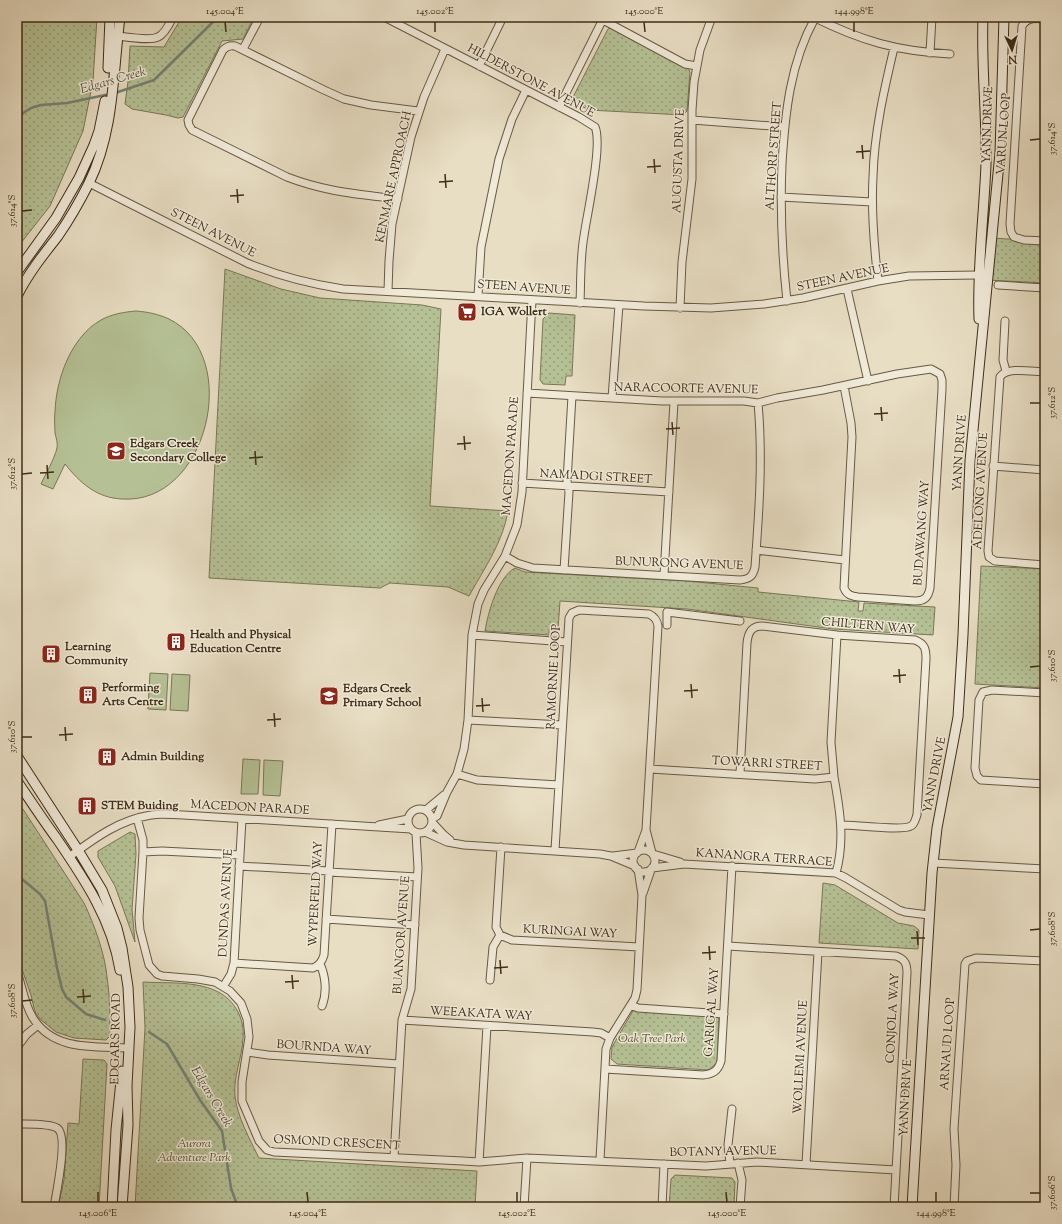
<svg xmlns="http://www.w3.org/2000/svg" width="1062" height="1224" font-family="'Sorts Mill Goudy',serif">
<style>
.green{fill:url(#green-dots);stroke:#7a7756}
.pitch{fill:#b5c195;stroke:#7a7756}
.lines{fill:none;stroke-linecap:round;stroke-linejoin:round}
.stream{stroke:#748278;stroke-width:2.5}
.street-casing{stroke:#695942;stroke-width:9}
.secondary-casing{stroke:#3f2d16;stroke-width:11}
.street{stroke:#f0ead9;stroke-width:7}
.secondary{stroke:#f0ead9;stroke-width:9}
.ticks{fill:none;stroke:#3f2d16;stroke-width:1.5}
.labels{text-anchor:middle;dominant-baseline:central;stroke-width:3;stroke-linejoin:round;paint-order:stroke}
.street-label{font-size:12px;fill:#3f2d16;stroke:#f0ead9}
.poi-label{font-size:12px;font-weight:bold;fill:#3f2d16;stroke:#f0ead9;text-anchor:start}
.park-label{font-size:12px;font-style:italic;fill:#574b2f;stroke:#f0ead9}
.water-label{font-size:13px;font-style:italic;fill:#55503f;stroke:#f0ead9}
.neatline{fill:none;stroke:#3f2d16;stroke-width:1.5}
.ticks-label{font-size:10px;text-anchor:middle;fill:#3f2d16}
</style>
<defs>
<pattern id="green-dots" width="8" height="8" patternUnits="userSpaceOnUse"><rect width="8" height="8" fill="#b5c195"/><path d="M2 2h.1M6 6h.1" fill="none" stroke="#959d79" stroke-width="1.8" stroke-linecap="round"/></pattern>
</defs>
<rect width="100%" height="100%" fill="#e8dec4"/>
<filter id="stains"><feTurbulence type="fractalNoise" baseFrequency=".005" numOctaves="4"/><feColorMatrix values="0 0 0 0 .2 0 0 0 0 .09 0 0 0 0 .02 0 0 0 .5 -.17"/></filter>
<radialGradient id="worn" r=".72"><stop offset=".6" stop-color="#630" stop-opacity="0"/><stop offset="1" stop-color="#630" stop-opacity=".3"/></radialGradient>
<path class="green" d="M17,17h80l-4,64 -10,50 -33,75 -33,42z
M182,17h72l-11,22 -21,2 -39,76 -5,1 -12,-3 -34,-6 -7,-5 3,-22 2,-36 34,1z
M610,28l78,40 2,4 -3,39 -4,4 -94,-5 -18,-9 37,-72z
M991,238l54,3v42l-58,-3z
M225,269l56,20 39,9 102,7 19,4 -11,197 78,5c-5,31 -24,58 -39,85l-21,-9 -58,-4 -10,5 -171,-10z
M549,313l26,2 -3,61h-6l-1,9 -22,-1 -3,-4 3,-61z
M981,566l64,3v119l-70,-4z
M515,568l10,4 162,9 71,7v4l101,10 -1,9h5l1,-8 71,4 -2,28 -100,-6 -146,-20 -127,-8 -2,29 -9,-1v6l-64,-4c3,-19 13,-54 30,-63z
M17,800l67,103c10,21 21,51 23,74 3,20 3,40 3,59l-4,4 -32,-2 -18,-6 -16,-13 -4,-5 -2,-6 -3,-13 -14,-40z
M130,832l5,2 1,20 -4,55 3,33 -20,-56 -17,-29v-6z
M823,883l12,2 63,38 16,3 5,4 -1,19 -99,-6z
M143,982c31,2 76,-4 94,28 5,9 7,19 6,29 -1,19 -10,38 -8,57 2,20 15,44 24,62l218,13 -2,36h-340l10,-179z
M634,1009l85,8 -2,46 -9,7 -91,-6 -6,-5 1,-12z
M83,1059l21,1 3,4 -8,143h-41l6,-27 4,-57 11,1z
M675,1175l57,3 3,4 -1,25h-65l2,-28z"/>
<path class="pitch" d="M136,311c12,1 22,3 33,8 74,36 39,186 -47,180 -25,-1 -42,-16 -57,-35l-12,25 -12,-5c5,-11 13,-24 16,-36 1,-5 -1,-10 -2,-15 0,-7 -1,-14 0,-21 1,-33 16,-75 46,-92 11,-6 23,-8 35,-9z
M150,673l18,1 -2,36 -18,-1z
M172,674l18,1 -2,36 -18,-1z
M243,759l17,1 -2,34h-17z
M264,760l19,1 -3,35 -17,-1z"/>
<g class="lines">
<path class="stream" d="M115,93l39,-13 64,-63
M17,120l6,-7 8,-5 10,-3 26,-2 43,-9
M17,875l23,19 5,7 12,67 5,21 4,8 20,17 19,6
M149,1032l18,12 33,56 22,31 9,57 5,14 4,5"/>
<defs>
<path id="street" d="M384,17l195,100 16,10c8,17 -8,87 -11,109 -4,22 -3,44 -4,67
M813,17c49,24 83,34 137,37
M1045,19c-9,-1 -18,-2 -23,7l-12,198 1,8 3,5 10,3 21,1
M603,20l82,44 12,2
M117,36c10,1 33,5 41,1 7,-3 12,-14 15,-20
M243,49l17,-32
M930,53l2,-36
M479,66l24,-49
M559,107l45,-90
M692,120l93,7
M89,183l158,80c32,13 63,21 96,26l301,17 67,2 53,-4 39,-6 75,-17 31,-5 69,-1
M781,197l91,5
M398,199c-41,-5 -72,-7 -111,-22l-95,-47 -3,-5 -1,-5 35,-70c4,-4 7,-5 12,-4l89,44 20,9 27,6 47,6
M878,281c-4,-35 -7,-69 -5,-104 1,-43 11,-87 21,-129
M998,285l47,3
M847,289l21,92
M388,291l1,-30 3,-37 19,-87 13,-40 21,-48
M478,296l3,-49 18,-88 13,-40 14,-29
M787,301c-5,-46 -7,-91 -5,-137 3,-50 8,-101 33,-146
M680,308l2,-46 10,-83v-69l2,-28 6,-32 12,-33
M1005,321l-2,39 3,11
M1045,372c-12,0 -38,-6 -45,5l-12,174 1,6 6,4 50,4
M527,393l135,8h82l14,2 19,-5 46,-8 74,-16 34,-5 9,5 2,6v9l-12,199c-2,10 -6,13 -15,13l-57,-4c-7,-1 -11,-2 -14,-9l8,-151 -1,-14 -7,-37
M612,398l7,-93
M993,466l52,4
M522,483l147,9
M756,550l89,10
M505,556l12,7 16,5 207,12c10,-1 13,-4 15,-13 4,-55 8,-109 3,-164
M564,570l5,-78 -2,-11 5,-85
M664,575l10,-173
M667,625v-13l73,9
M472,635l95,7
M1045,693l-53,-3 -9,2 -4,8 -4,68 2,8 4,4 64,4
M468,720l94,5
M650,769l165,10 19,-2c6,33 11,64 2,96
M457,774l20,6 82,5
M740,774l7,-131c1,-10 4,-17 15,-17l75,9 78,5c10,4 11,9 11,19l-9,156c-2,5 -2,9 -6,11 -8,5 -57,-1 -69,-1
M834,777l-3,-35 1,-18 5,-89
M408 821a12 12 0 1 1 24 0a12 12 0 1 1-24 0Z
M426,810l18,-15
M137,818l6,22v12l-4,66 1,12 9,35 8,9 5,2 36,3 17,3 15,9 11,12 6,16 2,18 -7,45v19l17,40 8,9 7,2 189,9 16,1 48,-4 -3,49
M432,819l5,-3 10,-24 10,-18 7,-25 4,-29 4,-85 6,-31 6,-14 21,-34 12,-31 5,-33 10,-192
M432,822l12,13 6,5
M379,825l29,-6
M425,832l22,10 17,3 136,9 11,2 24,10
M555,850l14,-232 3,-5 7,-3 70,4c6,3 8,6 9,12l-12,204 6,23
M633 861a11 11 0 1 1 22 0a11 11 0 1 1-22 0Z
M143,852l19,-1 78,4
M638,852l8,-22
M653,854l27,8
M613,856l24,-3
M69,857c26,-19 50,-37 82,-42 11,-2 21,0 32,0l228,14
M933,863l112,6
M239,866l90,5
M652,868l32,-4 152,9 10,5 53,32 6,2 24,3
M329,872l88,5
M643,893l8,-23
M326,919l89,6
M500,935l12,5 127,7
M728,946l168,10c9,3 11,8 11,17l-13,234
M234,963l79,5c6,-2 9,-6 11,-13l8,-131
M320,964c6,13 7,29 2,42
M17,972c5,14 8,34 16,46 21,34 63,28 96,30
M490,980l3,-33 7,-12 -4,-8 5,-80
M223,987l8,-13 3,-11 8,-144
M631,1005l7,3 86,6
M402,1020l191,12 8,1 9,5
M17,1047l10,-13 11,-9
M247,1052l21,3 131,9
M605,1069l98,6c10,-1 15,-4 18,-14l11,-195
M17,1124c10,0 32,-1 40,4 12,7 -1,66 -3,79
M394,1157l8,-137 9,-31 7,-121 -2,-35
M527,1158l179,8 51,-4 139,8
M600,1160l6,-111 4,-11 25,-40 2,-8 5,-95 -4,-26
M479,1162l8,-136
M738,1163l4,17 -2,27
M730,1164l-2,-19 4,-36
M806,1164l12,-212
M662,1207l2,-43
M954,1207l2,-42 -2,-36 11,-165 2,-3 9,-3 69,3
M1044,1207l1,-22"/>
<path id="secondary" d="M108,68l2,-51
M17,272l39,-54 23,-40 15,-33 5,-14 6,-30
M17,296c11,-22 26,-41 41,-60 11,-16 22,-35 31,-53 25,-51 24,-110 31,-166
M979,319c-2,-52 5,-103 7,-155 1,-49 -5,-98 -3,-147
M17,756l61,94 24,40 15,38 5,20 6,39 2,40 -3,59 1,39 -6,82
M17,781c13,19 26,39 40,58 28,41 55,81 63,131
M112,1207l4,-77 6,-59
M912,1207l20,-334 5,-45 21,-111 5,-82 7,-174 30,-308 4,-136"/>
</defs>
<use href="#street" class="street-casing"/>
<use href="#secondary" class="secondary-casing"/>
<use href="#street" class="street"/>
<use href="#secondary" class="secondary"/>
</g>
<path class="ticks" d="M225,22l1,10M435,22v10M644,22l1,10M854,22v10M1030,140l10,-1M862,145l1,14M856,152l14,-1M654,159l1,14M647,167l14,-1M445,174l1,14M439,182l14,-1M237,189l1,14M230,196l14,-1M22,211l10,-1M1030,403h10M881,407l1,14M874,414l14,-1M672,422l1,13M666,429l14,-1M464,436l1,14M457,444l14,-1M255,451l1,14M249,458l14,-1M47,465l1,14M40,473l14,-1M22,474l10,-1M1030,667l10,-1M899,669l1,14M893,676l13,-1M691,684l1,14M684,691l14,-1M482,698l1,14M476,706l14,-1M274,713l1,14M267,720l14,-1M65,727l1,14M59,735l14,-1M22,737h10M1030,930l10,-1M917,931l1,14M911,938h14M709,946l1,14M702,953l14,-1M500,960l1,14M494,968l14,-1M292,975l1,14M285,982l14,-1M83,989l1,14M77,997l14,-1M22,1001l10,-1M98,1192v10M307,1192l1,10M517,1192v10M726,1192l1,10M936,1192v10M1030,1193h10"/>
<defs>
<symbol id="supermarket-square" viewBox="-11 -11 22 22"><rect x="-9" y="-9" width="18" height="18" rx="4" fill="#8f2418" stroke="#f0ead9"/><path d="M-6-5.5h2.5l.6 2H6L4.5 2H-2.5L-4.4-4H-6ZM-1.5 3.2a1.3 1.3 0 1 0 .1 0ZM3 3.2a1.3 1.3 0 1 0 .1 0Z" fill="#fff"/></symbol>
<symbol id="school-square" viewBox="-11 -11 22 22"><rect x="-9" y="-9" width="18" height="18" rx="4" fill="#8f2418" stroke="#f0ead9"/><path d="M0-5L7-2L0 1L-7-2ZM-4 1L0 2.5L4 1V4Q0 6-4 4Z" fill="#fff"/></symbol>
<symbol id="building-square" viewBox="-11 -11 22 22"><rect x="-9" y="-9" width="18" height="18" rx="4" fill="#8f2418" stroke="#f0ead9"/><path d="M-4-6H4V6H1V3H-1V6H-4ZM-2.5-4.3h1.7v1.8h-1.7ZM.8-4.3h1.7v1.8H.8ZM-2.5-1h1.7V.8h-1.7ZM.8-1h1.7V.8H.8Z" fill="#fff"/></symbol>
</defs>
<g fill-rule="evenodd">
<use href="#supermarket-square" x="456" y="301" width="22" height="22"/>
<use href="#school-square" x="105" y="440" width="22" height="22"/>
<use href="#building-square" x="165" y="631" width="22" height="22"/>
<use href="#building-square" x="40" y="643" width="22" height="22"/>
<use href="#building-square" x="77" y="684" width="22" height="22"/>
<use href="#school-square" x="318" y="685" width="22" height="22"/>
<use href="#building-square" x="96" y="746" width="22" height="22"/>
<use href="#building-square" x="76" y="795" width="22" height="22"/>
</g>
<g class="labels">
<g class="street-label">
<text transform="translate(531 81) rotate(28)">HILDERSTONE AVENUE</text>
<text transform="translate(988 125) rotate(-88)">YANN DRIVE</text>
<text transform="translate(1004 134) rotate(-86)">VARUN LOOP</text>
<text transform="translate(774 156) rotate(-86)">ALTHORP STREET</text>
<text transform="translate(679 161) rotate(-88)">AUGUSTA DRIVE</text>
<text transform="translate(394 177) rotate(-78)">KENMARE APPROACH</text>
<text transform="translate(213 233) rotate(27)">STEEN AVENUE</text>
<text transform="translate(843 278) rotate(-12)">STEEN AVENUE</text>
<text transform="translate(524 288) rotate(4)">STEEN AVENUE</text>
<text transform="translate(686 389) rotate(1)">NARACOORTE AVENUE</text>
<text transform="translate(960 453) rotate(-86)">YANN DRIVE</text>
<text transform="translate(511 456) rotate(-86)">MACEDON PARADE</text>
<text transform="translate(596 477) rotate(3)">NAMADGI STREET</text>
<text transform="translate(981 491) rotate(-87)">ADELONG AVENUE</text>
<text transform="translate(922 533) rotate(-86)">BUDAWANG WAY</text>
<text transform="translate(679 564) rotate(2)">BUNURONG AVENUE</text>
<text transform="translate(868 626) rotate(5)">CHILTERN WAY</text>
<text transform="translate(554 677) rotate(-87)">RAMORNIE LOOP</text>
<text transform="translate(767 764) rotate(3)">TOWARRI STREET</text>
<text transform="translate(935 775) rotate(-79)">YANN DRIVE</text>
<text transform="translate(250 808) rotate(3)">MACEDON PARADE</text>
<text transform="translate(764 858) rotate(4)">KANANGRA TERRACE</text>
<text transform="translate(316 894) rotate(-87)">WYPERFELD WAY</text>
<text transform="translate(226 903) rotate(-87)">DUNDAS AVENUE</text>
<text transform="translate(570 932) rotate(3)">KURINGAI WAY</text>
<text transform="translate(402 935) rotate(-86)">BUANGOR AVENUE</text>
<text transform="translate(712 1012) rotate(-86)">GARIGAL WAY</text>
<text transform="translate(481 1014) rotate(3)">WEEAKATA WAY</text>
<text transform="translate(893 1018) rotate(-87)">CONJOLA WAY</text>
<text transform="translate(116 1039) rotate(-89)">EDGARS ROAD</text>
<text transform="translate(948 1044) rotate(-86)">ARNAUD LOOP</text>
<text transform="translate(324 1048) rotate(4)">BOURNDA WAY</text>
<text transform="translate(801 1057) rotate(-87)">WOLLEMI AVENUE</text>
<text transform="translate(906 1098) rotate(-87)">YANN DRIVE</text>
<text transform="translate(337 1143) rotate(3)">OSMOND CRESCENT</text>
<text transform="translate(723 1152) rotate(-1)">BOTANY AVENUE</text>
</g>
<g class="poi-label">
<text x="481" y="312">IGA Wollert</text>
<text x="130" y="444">Edgars Creek<tspan x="130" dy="14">Secondary College</tspan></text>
<text x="190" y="635">Health and Physical<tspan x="190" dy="14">Education Centre</tspan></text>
<text x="65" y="647">Learning<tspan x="65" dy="14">Community</tspan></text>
<text x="102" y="688">Performing<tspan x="102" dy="14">Arts Centre</tspan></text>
<text x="343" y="689">Edgars Creek<tspan x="343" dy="14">Primary School</tspan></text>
<text x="121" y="757">Admin Building</text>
<text x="101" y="806">STEM Buiding</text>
</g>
<g class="park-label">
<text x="652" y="1039">Oak Tree Park</text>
<text x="194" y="1144">Aurora<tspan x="194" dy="14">Adventure Park</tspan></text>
</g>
<g class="water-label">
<text transform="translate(113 81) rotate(-16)">Edgars Creek</text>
<text transform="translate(211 1097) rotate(59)">Edgars Creek</text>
</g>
</g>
<rect width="1062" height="1224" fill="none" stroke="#e8dec4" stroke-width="44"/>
<g transform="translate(1012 50) rotate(176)" stroke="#f0ead9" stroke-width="3" paint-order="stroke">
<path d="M0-3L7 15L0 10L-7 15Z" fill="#3f2d16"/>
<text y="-6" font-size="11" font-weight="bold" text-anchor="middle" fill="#3f2d16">N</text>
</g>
<rect x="22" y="22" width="1018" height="1180" class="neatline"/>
<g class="ticks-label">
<text x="225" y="14">145.004°E</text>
<text x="435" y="14">145.002°E</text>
<text x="644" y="14">145.000°E</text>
<text x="854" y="14">144.998°E</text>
<text transform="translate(1051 139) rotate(-90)" y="4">37.614°S</text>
<text transform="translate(11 211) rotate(-90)" y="4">37.614°S</text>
<text transform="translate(1051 403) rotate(-90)" y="4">37.612°S</text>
<text transform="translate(11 474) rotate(-90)" y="4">37.612°S</text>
<text transform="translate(1051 666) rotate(-90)" y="4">37.610°S</text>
<text transform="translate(11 737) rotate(-90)" y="4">37.610°S</text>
<text transform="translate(1051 929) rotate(-90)" y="4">37.608°S</text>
<text transform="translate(11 1001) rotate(-90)" y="4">37.608°S</text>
<text transform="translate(1051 1193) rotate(-90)" y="4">37.606°S</text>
<text x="98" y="1216">145.006°E</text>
<text x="308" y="1216">145.004°E</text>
<text x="517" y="1216">145.002°E</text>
<text x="727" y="1216">145.000°E</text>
<text x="936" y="1216">144.998°E</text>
</g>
<rect width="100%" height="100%" filter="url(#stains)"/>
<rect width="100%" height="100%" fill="url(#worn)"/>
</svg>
